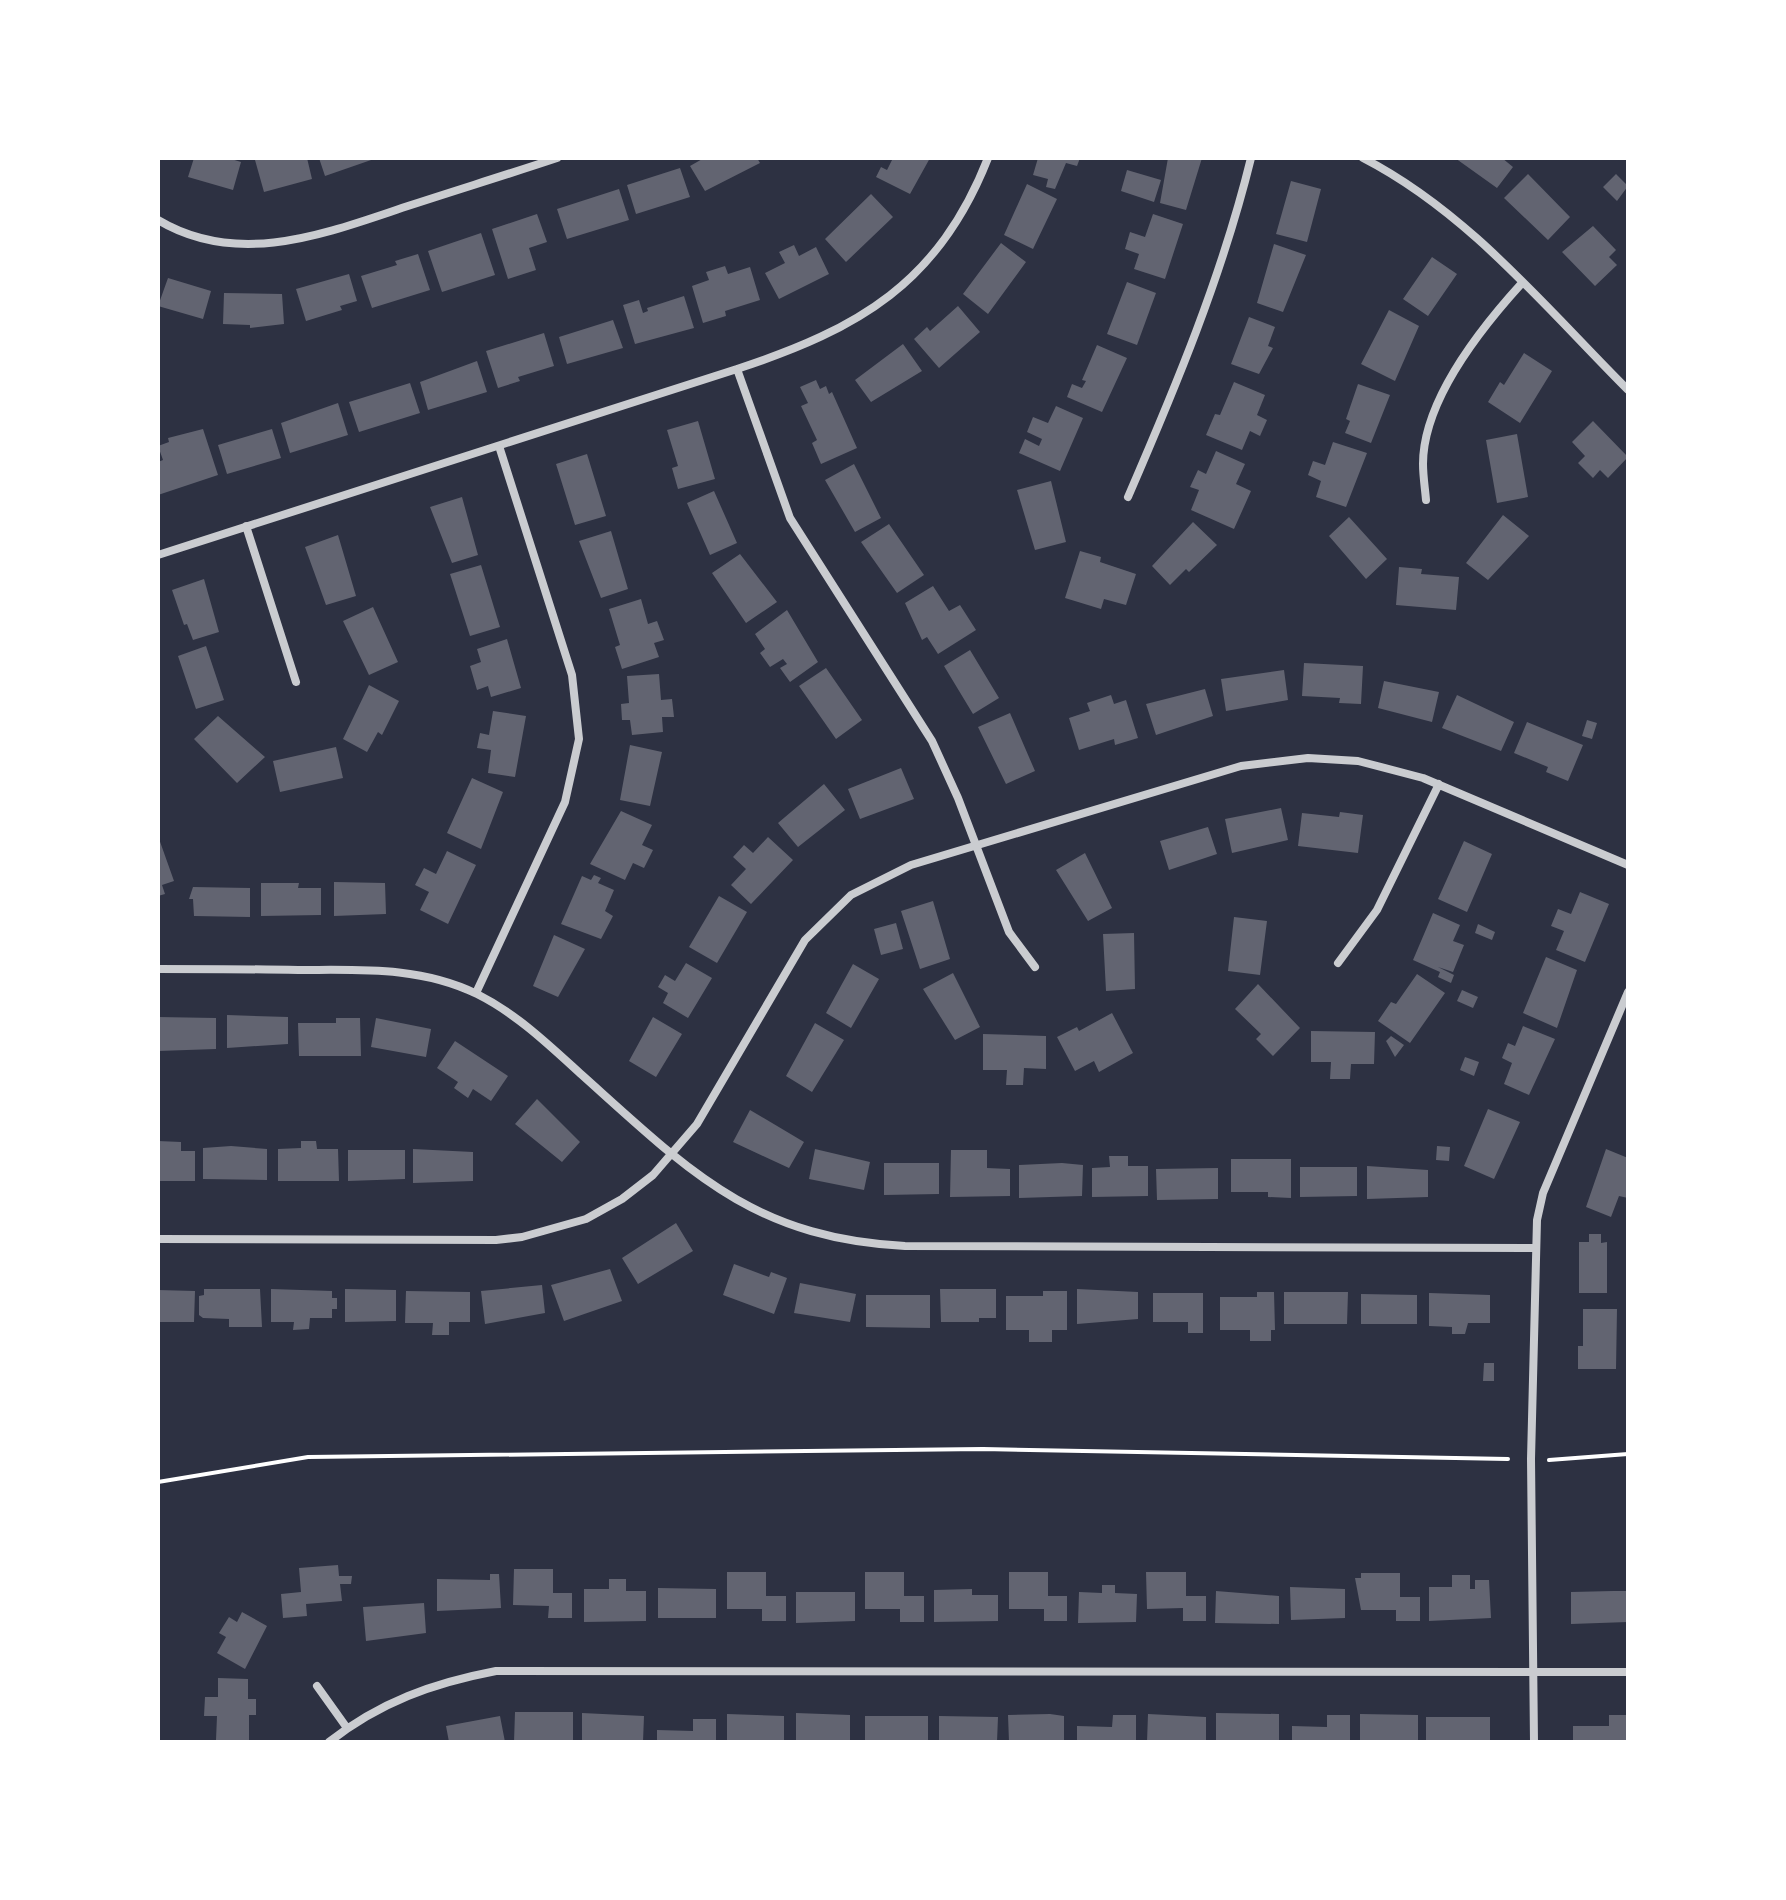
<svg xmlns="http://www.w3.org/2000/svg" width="1786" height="1900" font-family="'Archivo Narrow',sans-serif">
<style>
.building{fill:#626471}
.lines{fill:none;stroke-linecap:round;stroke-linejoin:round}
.path{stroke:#fff;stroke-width:4}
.minor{stroke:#caccd0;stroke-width:8}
</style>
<rect width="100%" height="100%" fill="#2d3142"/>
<path class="building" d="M194,158h34l13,4 -8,28 -45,-13z
M262,158h45l5,21 -48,13 -9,-32z
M319,158h55v1l-49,17z
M704,158h53l3,5 -55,28 -15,-25z
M893,158h37l-20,36 -34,-17 5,-10 6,3z
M1038,158h42l-3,8 -11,-3 -11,26 -9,-2 2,-8 -15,-4z
M1168,158h34l-16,52 -26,-7z
M1455,158h47l11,9 -16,21z
M680,168l10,29 -54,17 -9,-29z
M1127,170l34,10 -7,22 -33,-11z
M1528,174l42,43 -22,23 -44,-42z
M1616,174l12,12 -11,15 -14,-14z
M1291,181l30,8 -14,53 -31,-8z
M1027,184l30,15 -24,50 -29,-14z
M619,189l10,31 -62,19 -10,-30z
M871,194l22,23 -47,45 -21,-23z
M537,214l10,28 -18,6 7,22 -28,9 -16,-50z
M1153,214l30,10 -18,55 -31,-10 5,-15 -14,-5 5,-17 15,5z
M1593,226l23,24 -7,7 8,8 -22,21 -33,-34z
M481,233l14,42 -53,17 -14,-41z
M1001,243l25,19 -38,52 -25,-20z
M1274,244l32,11 -23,57 -26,-9z
M794,245l5,11 17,-9 13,27 -50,25 -14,-26 20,-10 -6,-11z
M418,254l12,36 -58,18 -11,-32 36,-11 -2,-4z
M1432,257l25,17 -29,42 -25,-17z
M725,266l3,8 22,-7 10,33 -35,11 1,5 -23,7 -11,-37 17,-6 -3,-8z
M349,274l8,27 -17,5 2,4 -36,11 -10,-32z
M168,278l43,13 -8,28 -45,-13z
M1127,282l29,11 -19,52 -30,-11z
M224,293l58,1 2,30 -34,4v-3l-27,-1z
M684,296l10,32 -59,16 -12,-39 16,-5 4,13 5,-2 -1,-3z
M958,306l22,26 -41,36 -25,-29 13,-12 3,4z
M1389,310l30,16 -24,55 -34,-17z
M1249,317l26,10 -7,19 5,2 -14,26 -28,-10z
M613,320l10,28 -56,16 -8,-27z
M544,333l10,33 -36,11 2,4 -22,7 -12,-37z
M903,344l19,27 -51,31 -16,-22z
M1097,345l30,13 -25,54 -35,-15 5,-13 10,4 4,-7 -4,-1z
M1524,353l28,18 -32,52 -32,-21 12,-20 4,3z
M477,361l10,31 -59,18 -8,-28z
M816,380l4,9 6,-3 3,8 3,-2 25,56 -36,16 -9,-21 5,-3 -16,-34 7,-3 -8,-16z
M1234,382l31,13 -8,20 10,5 -7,16 -10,-5 -8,19 -36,-15 9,-21 5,1z
M410,383l10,30 -61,19 -10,-30z
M1358,384l32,11 -19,48 -26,-10 5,-12 -4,-2z
M338,403l10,32 -58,18 -9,-30z
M1056,406l27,12 -23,53 -41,-18 6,-14 14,7 3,-7 -15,-7 6,-15 15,6z
M698,421l17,58 -37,10 -6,-21 6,-2 -11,-36z
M1593,421l35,36 -20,21 -8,-8 -7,8 -15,-15 7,-7 -13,-14z
M203,429l15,46 -60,20v-33l5,-2 -5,-14 11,-4 -1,-4z
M272,429l9,29 -54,16 -9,-29z
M1517,434l11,63 -31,6 -11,-63z
M1333,442l34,11 -21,54 -30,-10 5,-16 -13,-6 5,-14 12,4z
M1216,451l29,13 -9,20 15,7 -17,38 -43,-19 8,-20 -9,-3 8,-17 8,4z
M587,454l19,62 -31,9 -19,-61z
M854,464l27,54 -26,14 -30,-52z
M1051,481l15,61 -31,8 -18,-60z
M714,491l23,52 -27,12 -23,-52z
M462,497l16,58 -26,8 -22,-56z
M1503,515l26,21 -41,44 -22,-17z
M1349,517l38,42 -21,20 -37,-43z
M1193,522l24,23 -28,27 -3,-3 -16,16 -18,-19z
M889,524l35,51 -27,18 -36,-51z
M611,531l17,58 -27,9 -22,-57z
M338,535l18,61 -30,9 -21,-58z
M1080,551l21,6 -1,5 36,12 -10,31 -22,-6 -3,10 -36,-11z
M740,554l37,48 -31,21 -34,-50z
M481,565l19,62 -30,9 -20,-62z
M1399,567l23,2 -1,5 38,3 -3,33 -60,-5z
M204,579l15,53 -26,8 -6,-16 -3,1 -12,-35z
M933,586l16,25 11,-6 16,25 -38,24 -11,-17 -5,3 -17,-37z
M641,599l7,25 9,-3 7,19 -10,3 5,14 -37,12 -7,-22 5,-2 -11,-36z
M373,607l25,55 -29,13 -26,-54z
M787,610l31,52 -28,20 -10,-14 7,-4 -4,-5 -13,8 -10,-14 5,-4 -10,-15z
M507,639l14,49 -30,9 -3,-11 -11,4 -7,-24 11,-4 -4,-13z
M206,646l18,54 -28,9 -18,-53z
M970,650l29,48 -26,16 -29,-48z
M1304,663l59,3 -2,38 -22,-1 1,-5 -38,-2z
M826,668l36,52 -26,19 -37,-53z
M1284,670l4,30 -62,11 -5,-32z
M659,674l2,26 11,-1 2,18h-12l1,15 -31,3 -2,-15h-8l-1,-16 8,-1 -2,-27z
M1384,681l55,11 -7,30 -54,-14z
M369,685l30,16 -17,34 -4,-3 -11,20 -24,-13z
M1205,689l8,27 -57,19 -10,-31z
M1111,695l3,9 12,-4 12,38 -23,7 -1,-6 -35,11 -10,-32 21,-7 -3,-8z
M1457,695l57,27 -13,29 -59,-23z
M493,711l33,5 -11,61 -27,-4 3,-23 -14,-2 3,-15 9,2z
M1010,713l25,58 -29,13 -28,-57z
M218,716l47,41 -28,26 -43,-44z
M1587,720l10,3 -5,16 -10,-3z
M1527,722l56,23 -15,36 -22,-9 2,-5 -34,-14z
M630,745l32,7 -12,54 -30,-6z
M336,747l7,31 -63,14 -7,-31z
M901,768l13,31 -54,20 -12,-30z
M472,778l31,14 -22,57 -34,-16z
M824,784l21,26 -47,37 -20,-24z
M1281,808l7,32 -56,13 -7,-34z
M621,811l31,14 -10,20 11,5 -9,18 -11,-5 -8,17 -35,-16z
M1340,812l23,3 -5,38 -60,-7 4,-33 37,4z
M1208,827l9,27 -48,16 -9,-29z
M158,836l16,45 -12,4 3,9 -7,2z
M768,837l25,23 -42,44 -20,-19 15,-16 -13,-12 11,-12 9,8z
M1464,841l28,13 -25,58 -29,-13z
M447,851l29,14 -28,59 -28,-14 9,-18 -14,-7 9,-17 12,6z
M1085,853l27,55 -24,13 -32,-51z
M594,875l7,3 -3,5 16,7 -9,21 8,5 -12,23 -40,-15 21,-48 9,4z
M334,882l51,1 1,31 -52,2z
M261,883h38l-1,5h23v27l-60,1z
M193,887l57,1v29l-56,-1 -1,-17h-4z
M1580,892l29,12 -24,58 -29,-12 8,-19 -13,-5 7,-17 13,5z
M719,896l28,16 -30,51 -28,-16z
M933,901l17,58 -30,10 -19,-58z
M1433,913l27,12 -7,16 11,4 -11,27 -15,-5 16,8 -3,8 -13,-6 2,-5 -27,-12z
M1234,917l33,4 -7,54 -32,-4z
M896,923l7,26 -22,6 -7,-26z
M1478,924l17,8 -3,8 -17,-7z
M1134,933l1,56 -29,2 -3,-57z
M554,935l31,14 -27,48 -25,-11z
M1546,957l31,13 -20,58 -34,-15z
M686,963l26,15 -24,40 -25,-15 5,-10 -10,-6 7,-12 10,6z
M853,964l26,15 -28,49 -25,-15z
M953,973l27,54 -25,13 -32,-51z
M1417,974l28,19 -35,50 -32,-22 13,-19 5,2z
M1258,984l42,44 -27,28 -17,-17 5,-5 -26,-25z
M1462,990l16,7 -5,11 -16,-7z
M1112,1013l21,40 -34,19 -5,-11 -19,10 -18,-34 20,-10 2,4z
M227,1015l61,2v27l-61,4z
M158,1017l58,1v31l-58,2z
M653,1017l29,17 -26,43 -27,-16z
M336,1018h24l1,38h-62l-1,-33h38z
M376,1018l55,11 -5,28 -55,-10z
M815,1023l29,17 -32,52 -26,-16z
M1523,1026l32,13 -26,56 -25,-11 8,-21 -10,-5 6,-15 7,3z
M1311,1031l64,1 -1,32h-23l-1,15h-20l1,-17h-20z
M983,1034l63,2v33l-22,-1 -1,17h-17l1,-15h-24z
M1391,1036l13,9 -9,12 -9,-16z
M455,1041l53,35 -17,25 -18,-12 -5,9 -14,-10 4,-6 -21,-14z
M1465,1057l14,5 -5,14 -14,-6z
M537,1099l43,43 -18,20 -47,-38z
M1488,1109l32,13 -26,57 -30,-13z
M750,1110l54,32 -15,26 -56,-26z
M158,1141l23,1v9h14v30h-37z
M301,1141h15l1,8h21l1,32h-61v-32l23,-1z
M231,1146l36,3v31l-64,-1v-31z
M1437,1146l13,1 -1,14 -13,-1z
M413,1149l60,3v29l-60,2z
M815,1149l55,13 -6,28 -55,-11z
M1606,1149l22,9v40l-9,-2 -8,21 -25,-10z
M348,1150h57v29l-57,2z
M951,1150h36v18l23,1v27l-60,1z
M1109,1156h19v10h20v30l-56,1v-29l18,-1z
M1231,1159h60v39l-23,-1v-5h-37z
M884,1163h55v31l-55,1z
M1062,1163l21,2 -1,31 -63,2v-33z
M1367,1166l61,4v27l-61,2z
M1300,1167h57v29l-57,1z
M1218,1168v31l-61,1 -1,-31z
M676,1223l17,28 -55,33 -16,-26z
M1589,1234h12v9l6,-1v51h-28v-51h10z
M734,1264l35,13 2,-5 16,6 -13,36 -51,-19z
M610,1269l12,32 -58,20 -13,-36z
M800,1283l56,11 -6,28 -56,-9z
M542,1285l3,28 -60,11 -4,-33z
M204,1289h56l2,38h-33v-8l-26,-1 -4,-3v-19l5,-1z
M271,1289l61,2v7h5v11h-5v9h-22l-1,11 -16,1 1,-8h-23z
M345,1289l51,1v31l-51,1z
M940,1289h56v29h-17v4h-38z
M1077,1289l61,3v27l-61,5z
M158,1290l37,1 -1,31h-36z
M406,1291l64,1v30h-21v13h-17l1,-12h-28z
M1043,1291h24v39h-15v12h-23v-12h-23v-34h37z
M1257,1292h17l1,38h-4v11h-21v-11h-30v-33h37z
M1284,1292h64l-1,32h-63z
M1153,1293h50v40h-15v-11h-35z
M1429,1293l61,2v28h-22l-3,11h-13v-7l-23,-1z
M1361,1294l56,1v29h-56z
M866,1295h64v33l-64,-1z
M1583,1309h34l-1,60h-38v-23h5z
M1484,1363h10v18h-11z
M338,1565l1,11h13l-1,8h-11l2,17 -36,3 1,12 -24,2 -2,-24 20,-2 -2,-24z
M514,1569h39v24h19v25h-24l1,-12 -36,-1z
M727,1572h39v24h20v25h-24v-12h-35z
M865,1572h39v24h20v26h-24v-13h-35z
M1009,1572h39v24h19v25h-23v-12h-35z
M1146,1572h40v24h20v25h-23v-13l-36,1z
M1361,1573h39v24h20v24h-24v-11h-35l-6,-32h6z
M490,1574h9l2,34 -64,3v-32l53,1z
M1452,1575h18v14h5v-9h14l2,38 -62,3v-34h23z
M609,1579h17v12h20v30l-62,1v-33h25z
M1102,1585h13v8l22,1 -1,28 -58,1 1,-31 23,1z
M1290,1587l55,2v29l-54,2z
M658,1588l58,1v29h-58z
M972,1589v6h26v26l-64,1v-32z
M1216,1591l63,5v28l-64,-1z
M1613,1591h15v31l-57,2v-32z
M796,1592h59v29l-59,2z
M424,1603l2,30 -60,8 -3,-34z
M242,1612l25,14 -22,43 -28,-16 9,-16 -7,-4 10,-16 8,5z
M218,1678l30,1v20h8v16h-7v26l-33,-1 1,-24h-13l1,-19h13z
M515,1712h58v29l-59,1z
M582,1713l62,3 -1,26h-61z
M796,1713l54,2v27h-54z
M1216,1713l63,1v27l-63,1z
M727,1714l57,2v26h-57z
M1050,1714l14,2v26h-55l-1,-27z
M1148,1714l58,3v25h-59z
M1360,1714l58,1v27h-58z
M1113,1715h23v25l-59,2v-16l35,1z
M1327,1715h23v25l-58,2v-16l35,1z
M1609,1715h19v25l-55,2v-16h36z
M500,1716l5,26h-56l-3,-16z
M865,1716h63v26h-63z
M939,1716l59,1 -1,25h-58z
M1426,1717h64v25h-64z
M693,1719h23v23h-59v-12l36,1z"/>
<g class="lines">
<path class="path" d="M1549,1460l79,-6
M158,1482l150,-25 675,-8 525,10"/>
<path class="minor" d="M1363,158c105,54 182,149 265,232
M158,220c82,49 171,12 253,-15 49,-16 98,-31 146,-47
M737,369l53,149 142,223 26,57 51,134 26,35
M1128,497c48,-111 94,-221 123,-339
M1426,500c-1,-12 -3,-24 -3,-36 0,-64 58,-136 99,-181
M246,526l50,156
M158,555l579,-186c122,-40 202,-86 251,-211
M1338,963l39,-53 62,-126
M158,969c47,0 93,0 140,1 61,0 122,-4 179,24 40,20 72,51 105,81 107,96 171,163 323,171l629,2
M476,993l89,-191 14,-63 -7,-64 -73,-229
M158,1239l338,1 26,-3 64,-18 36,-20 31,-24 44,-51 108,-184 46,-45 60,-30 330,-99 67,-8 50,3 65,17 205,87
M317,1686l30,42
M329,1742c51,-40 104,-59 167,-71l1132,1
M1534,1742l-3,-283 6,-239 6,-27 85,-201"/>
</g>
<rect width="1786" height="1900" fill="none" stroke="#ffffff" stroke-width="320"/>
</svg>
